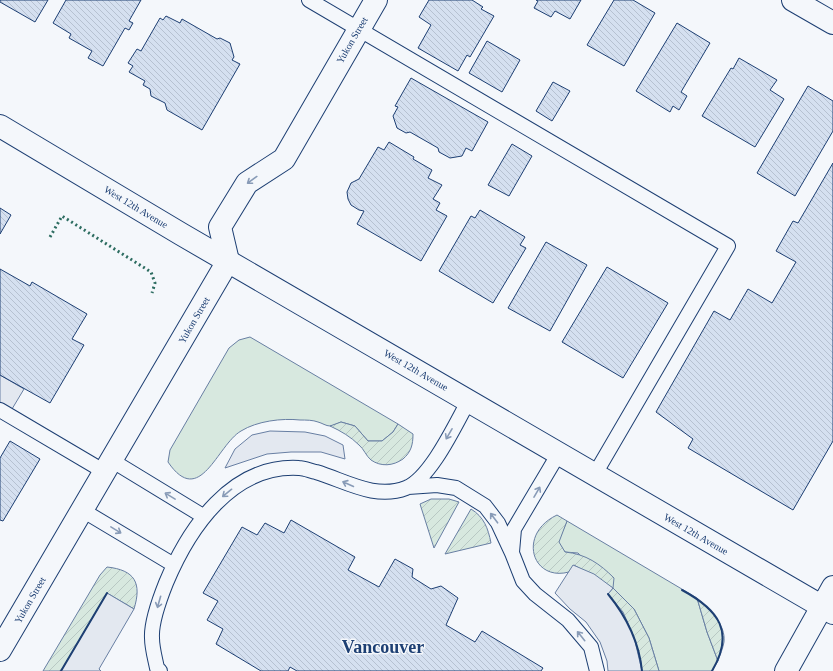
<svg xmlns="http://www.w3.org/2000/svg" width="833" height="671" font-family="'Times New Roman',serif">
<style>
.grass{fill:#d7e8df;stroke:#687fa3}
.garden{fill:url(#garden-furrows);stroke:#687fa3}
.parking{fill:#e3e8f0;stroke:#687fa3}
.building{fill:url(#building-back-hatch);stroke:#1d3f73}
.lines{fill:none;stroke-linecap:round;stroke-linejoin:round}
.lane-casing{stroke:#1d3f73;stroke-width:16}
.street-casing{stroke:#1d3f73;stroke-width:24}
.secondary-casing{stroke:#1d3f73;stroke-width:24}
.lane{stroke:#f4f7fb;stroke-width:14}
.street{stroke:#f4f7fb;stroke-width:22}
.secondary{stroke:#f4f7fb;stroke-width:22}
.hedge{stroke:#2c6c60;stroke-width:3;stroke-dasharray:2 3;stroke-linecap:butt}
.wall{stroke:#1d3f73;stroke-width:2}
.oneway{stroke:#889bb7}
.labels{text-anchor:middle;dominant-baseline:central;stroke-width:3;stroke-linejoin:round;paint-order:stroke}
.street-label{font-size:10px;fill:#1d3f73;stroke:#f4f7fb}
.town-label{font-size:18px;font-weight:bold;fill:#1d3f73;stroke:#f4f7fb}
</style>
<defs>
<pattern id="garden-furrows" width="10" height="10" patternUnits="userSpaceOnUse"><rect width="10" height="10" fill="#d7e8df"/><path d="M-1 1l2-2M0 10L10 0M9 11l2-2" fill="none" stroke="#b8c8c3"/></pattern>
<pattern id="building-back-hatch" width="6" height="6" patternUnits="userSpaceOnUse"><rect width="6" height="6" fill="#d5e0f0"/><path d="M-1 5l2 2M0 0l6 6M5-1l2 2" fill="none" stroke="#b6c1d1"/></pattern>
</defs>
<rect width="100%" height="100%" fill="#f4f7fb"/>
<path class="grass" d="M250,337l148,87 -5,8 -11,9h-14l-13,-15 -14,-4c-3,1 -8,4 -11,4 -4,0 -8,-3 -12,-4 -5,-2 -12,-2 -18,-2 -18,-2 -43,1 -59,11 -24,14 -41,78 -73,31l2,-12 59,-102 10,-8z
M567,521l130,77 10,34 11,29 -6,10h-53l-10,-33 -15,-29 -56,-56 -13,-1 -7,-10z"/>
<path class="garden" d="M341,422l14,4 13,15h14l11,-9 5,-8 15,10c0,11 -2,18 -10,25 -10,7 -22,8 -32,1 -5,-4 -7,-11 -12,-15 -8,-8 -18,-14 -29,-19z
M431,499h18l10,3 -25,46 -14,-44z
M471,509c13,8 17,19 20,34l-46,11z
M557,515l10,6 -8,21 6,10c21,2 35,12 49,26l-1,10 21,21 15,29 10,33h-17c-3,-29 -16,-55 -34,-77l5,-6 -39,-23 -5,7c-37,10 -52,-38 -12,-57z
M107,567c28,3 35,16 27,42l-27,-16 -46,78h-18l57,-96z
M697,598c12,11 29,26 27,44 -1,6 -4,13 -6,19l-11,-29z"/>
<path class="parking" d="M0,375l24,14 -12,20 -12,-7z
M270,431l35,1 20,4 18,9 2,14 -24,-7h-30l-24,2 -42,14 10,-19 17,-14z
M573,565l21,9 19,14 -5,6 15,18 11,25 8,34h-34l-1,-10 -7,-19 -14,-20 -16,-13 -15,-16z
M107,593l27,16 -35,60 2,2h-40z"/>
<path class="building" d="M0,0h48l-13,22 -35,-20z
M66,0h75l-12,21 4,2 -4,7 -4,-2 -22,38 -15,-8 4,-7 -23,-13 2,-4 -18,-11z
M429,0h43l11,7 -2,2 13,7 -24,41 -3,-2 -9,16 -40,-23 13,-23 -12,-8z
M536,0h45l-11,19 -15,-8 -4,6 -17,-9 4,-7z
M614,0h19l22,13 -31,53 -37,-21z
M166,16l14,7 2,-4 35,20 3,-1 10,5 4,14 -2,3 8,4 -38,66 -35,-20 -2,-7 -14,-7 -1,-7 -7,-4 2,-4 -16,-9 4,-6 -5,-3 9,-14 4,2 19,-33 3,2z
M677,23l33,20 -29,49 6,4 -8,14 -6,-4 -3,6 -34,-21z
M487,41l33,19 -18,32 -33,-19z
M739,58l38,22 -7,10 14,9 -29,48 -53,-31 29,-48 2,1z
M411,78l77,44 -16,29 -6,-3 -4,8 -12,2 -11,-6 -1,-4 -28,-16 -4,1 -9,-5 -4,-12 5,-9 -3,-1z
M553,82l17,9 -18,30 -16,-10z
M808,86l25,15v30l-38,65 -38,-23z
M389,142l25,15 -1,2 19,11 -4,8 14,7 -9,14 7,4 -4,7 11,6 -26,45 -64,-37 7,-13 -5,-1 -8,-5 -3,-6 -1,-7 4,-9 8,-4 19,-32 6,3z
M512,144l20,12 -23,40 -21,-11z
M833,163v278l-40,69 -105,-62 5,-9 -37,-27 58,-101 16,9 18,-31 24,14 24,-41 -20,-11 17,-30 5,2z
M0,208l11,7 -11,19z
M480,210l45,27 -5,8 6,3 -33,55 -54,-32 32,-55 4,2z
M546,242l41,23 -37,66 -42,-23z
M607,267l61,36 -45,75 -61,-36z
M0,269l30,17 2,-4 55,32 -15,25 12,6 -34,58 -50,-28z
M10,441l30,18 -37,62 -3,-1v-62z
M291,520l64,37 -7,13 31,17 16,-28 18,10 -1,8 19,12 10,-3 17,12 -12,27 29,17 7,-11 61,37 -2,3h-244l-7,-4 -2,4h-27l-45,-27 7,-15 -16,-9 11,-19 -15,-8 39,-66 15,8 8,-12 19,10z"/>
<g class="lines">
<defs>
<path id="lane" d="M309,0l419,246 -133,228
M0,410l105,62
M111,460l92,56
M408,487l29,-2 19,3 29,18 13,17 14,30 11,28 12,13 33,26 23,27 6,24
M82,510l92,55
M512,552l2,-23 45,-76
M160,671l-3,-3c-2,-10 -5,-20 -5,-30 -1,-16 8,-40 14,-55 23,-55 66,-119 133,-115 5,0 12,3 17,4 30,9 59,28 90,16 25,-10 50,-65 63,-88"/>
<path id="street" d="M793,0l40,23
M228,261l-8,-34 27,-44 37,-24 92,-159"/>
<path id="secondary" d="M0,126l181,108 652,379
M0,650l228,-389
M786,671l47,-84"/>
</defs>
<use href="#lane" class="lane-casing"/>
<use href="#street" class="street-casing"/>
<use href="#secondary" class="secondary-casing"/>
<use href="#lane" class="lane"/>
<use href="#street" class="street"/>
<use href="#secondary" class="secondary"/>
<path class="hedge" d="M50,237l12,-21 89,56 4,11 -3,10"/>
<path class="wall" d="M682,590c37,20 53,42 30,81
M608,594c18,22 31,48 34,77
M61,671l46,-78"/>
</g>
<defs><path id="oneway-shaft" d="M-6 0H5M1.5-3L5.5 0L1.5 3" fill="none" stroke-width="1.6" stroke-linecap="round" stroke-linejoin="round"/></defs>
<g class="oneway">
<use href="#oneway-shaft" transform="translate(252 180) rotate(144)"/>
<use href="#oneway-shaft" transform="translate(449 434) rotate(120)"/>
<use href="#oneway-shaft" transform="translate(348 484) rotate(-156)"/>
<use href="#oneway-shaft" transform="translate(537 492) rotate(-60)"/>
<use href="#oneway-shaft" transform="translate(227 493) rotate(141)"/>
<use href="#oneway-shaft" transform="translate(170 496) rotate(-149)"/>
<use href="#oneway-shaft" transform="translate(494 518) rotate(-127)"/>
<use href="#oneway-shaft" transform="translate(116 530) rotate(31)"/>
<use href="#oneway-shaft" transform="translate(159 602) rotate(106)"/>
<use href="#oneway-shaft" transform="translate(581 636) rotate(-129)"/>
</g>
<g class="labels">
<g class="street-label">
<text transform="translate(352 40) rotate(-60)">Yukon Street</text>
<text transform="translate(136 207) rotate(31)">West 12th Avenue</text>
<text transform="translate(194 320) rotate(-60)">Yukon Street</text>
<text transform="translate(416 370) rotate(30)">West 12th Avenue</text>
<text transform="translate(696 534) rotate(30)">West 12th Avenue</text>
<text transform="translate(30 600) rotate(-60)">Yukon Street</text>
</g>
<g class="town-label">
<text x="383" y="647">Vancouver</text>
</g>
</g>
</svg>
